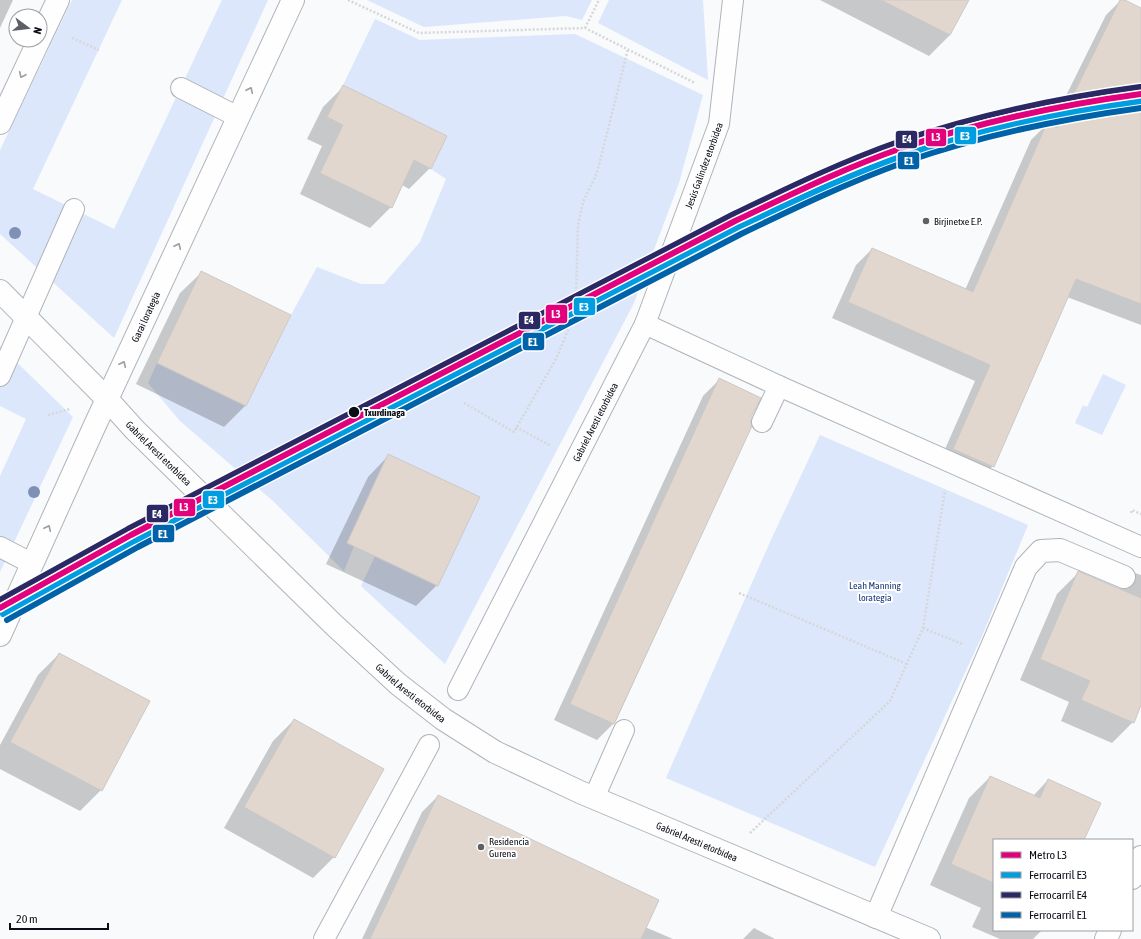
<svg xmlns="http://www.w3.org/2000/svg" width="1141" height="939" font-family="'Asap Condensed',sans-serif">
<style>
.green{fill:#dce7fb}
.shadow{fill:#0003}
.building{fill:#e1d7cf;stroke:#ccc8c6}
.lines{fill:none;stroke-linecap:round;stroke-linejoin:round}
.pedestrian-casing{stroke:#b0b4b9;stroke-width:22}
.minor-casing{stroke:#b0b4b9;stroke-width:24}
.path{stroke:#d6d7d8;stroke-width:2.5;stroke-dasharray:2 2;stroke-linecap:butt}
.pedestrian{stroke:#fefeff;stroke-width:20}
.minor{stroke:#fefeff;stroke-width:22}
.rail-1-casing{stroke:#fff;stroke-width:9}
.rail-2-casing{stroke:#fff;stroke-width:9}
.rail-3-casing{stroke:#fff;stroke-width:9}
.rail-1{stroke:#009de0;stroke-width:6}
.rail-2{stroke:#2b2963;stroke-width:6}
.rail-3{stroke:#0063a9;stroke-width:6}
.metro-1-casing{stroke:#fff;stroke-width:9}
.metro-1{stroke:#e3007d;stroke-width:6}
.tree{fill:#7e90b6}
.oneway{stroke:#9c9ea1}
.poi-dot{fill:#5d6066;stroke:#fff;stroke-width:1.5}
.stop-dot{fill:#090d15;stroke:#fff;stroke-width:1.5}
.labels{text-anchor:middle;dominant-baseline:central;stroke-width:4;stroke-linejoin:round;paint-order:stroke}
.street-label{font-size:10px;fill:#090d15;stroke:#fff}
.poi-label{font-size:10px;fill:#090d15;stroke:#fff;text-anchor:start}
.stop-label{font-size:10px;font-weight:bold;fill:#090d15;stroke:#fff;text-anchor:start}
.park-label{font-size:10px;fill:#1a397d;stroke:#fff}
.line-badge{stroke:#fff;stroke-width:1.5}
.badge-label{font-size:11px;text-anchor:middle;font-weight:bold;fill:#fff}
</style>
<rect width="100%" height="100%" fill="#f8fafc"/>
<path class="green" d="M72,0h50l-89,189 81,40 108,-229h46l-154,338 -114,-104v-84z
M367,0h225l-10,20 -16,-4 -142,11z
M609,0h94l5,80 -110,-57z
M375,19l45,21 155,-6 128,61 -24,88 -45,120 -189,361 -84,-78 14,-30 63,30 -50,-132 -41,89 7,3 -10,25 -71,-70 -93,-80 -32,-38 9,-20 89,43 45,-91 26,-48 44,17h23l36,-42 26,-63 -15,-10 16,-33 -104,-51z
M0,346l73,71 -73,155v-96l26,-57 -26,-13z
M1103,374l23,11 -24,50 -27,-12 8,-18 4,2z
M820,435l208,90 -46,111 -107,231 -209,-89 104,-236z"/>
<path class="shadow" d="M0,0h13l-13,28z
M820,0h147l-17,35 -21,21z
M1121,0l20,9v316l-74,-28 -74,169 -16,16 -39,-17 37,-84 -143,-63 24,-53 16,-16 93,41 66,-150 16,-16 4,2 55,-111z
M344,86l86,82 -21,21 -7,-4 -11,22 -21,21 -70,-34 22,-48 -15,-7 16,-32z
M202,272l87,43 -44,91 -21,21 -88,-43 44,-91z
M719,380l32,37v9l-135,295 -19,19 -43,-20 149,-324z
M389,455l48,130 -21,21 -90,-42 42,-87z
M1079,572l40,17 16,-16 6,2v128l-8,19 -21,21 -51,-22 8,-19 -49,-22 37,-86z
M59,654l42,136 -21,21 -80,-42v-24l38,-70z
M294,720l40,137 -21,21 -89,-50 49,-87z
M990,777l43,19 15,-16 35,60h-89v90h48l-9,9h-33l-28,-12 9,-19 -51,-23 39,-87z
M438,796l207,131 28,12h-311l60,-127z
M754,928l21,11h-32z"/>
<path class="building" d="M881,0h88l-19,35z
M1120,0h5l16,8v296l-65,-25 -82,188 -41,-18 37,-84 -142,-63 24,-54 101,44 74,-169 10,5z
M343,85l104,51 -16,33 -17,-9 -22,48 -72,-35 23,-48 -16,-8z
M201,271l90,44 -45,91 -89,-43z
M719,378l42,20 -10,19v6l1,3 -138,298 -44,-20z
M388,454l92,43 -42,89 -91,-43z
M1078,571l63,27v107l-7,18 -53,-23 9,-19 -50,-22z
M59,653l91,48 -48,90 -92,-49z
M294,719l90,50 -49,89 -91,-51z
M990,776l50,22 8,-19 53,24 -17,37h-90v43l-43,-19z
M438,795l221,105 -18,39h-271z"/>
<g class="lines">
<defs>
<g id="pedestrian">
<path d="M181,88l57,29"/>
<path d="M645,324l134,62 362,161"/>
<path d="M0,376l74,-167"/>
<path d="M762,422l17,-36"/>
<path d="M0,547l31,16"/>
<path id="s1" d="M458,690l187,-366 74,-200 14,-124"/>
<path d="M594,798l30,-68"/>
<path d="M324,939l105,-194"/>
</g>
<g id="minor">
<path d="M40,38l18,-38"/>
<path d="M0,123l39,-83"/>
<path id="s2" d="M0,291l107,108 28,31 199,195 64,59 45,35 52,33 85,40 349,147"/>
<path id="s3" d="M0,635l95,-210 198,-425"/>
<path d="M1132,878l9,-21"/>
<path d="M876,917l150,-350 15,-16 19,-1 64,27"/>
<path d="M1106,939l4,-9"/>
</g>
</defs>
<use href="#pedestrian" class="pedestrian-casing"/>
<use href="#minor" class="minor-casing"/>
<path class="path" d="M348,0l71,33 166,-5 110,55
M585,28l14,-28
M72,38l27,12
M464,403l50,29 43,-75 15,-37 4,-23 2,-72 5,-23 14,-29 31,-124
M48,415l22,-6
M516,427l35,19
M1131,513l1,-3 9,4
M739,593l168,71
M923,628l39,16
M750,833l140,-132 33,-73 22,-138"/>
<use href="#pedestrian" class="pedestrian"/>
<use href="#minor" class="minor"/>
<defs>
<path id="rail-1" d="M3,614l131,-73 604,-314c54,-25 108,-51 164,-71 77,-28 158,-44 239,-55"/>
<path id="rail-2" d="M0,600l128,-71 604,-314c54,-26 109,-53 166,-73 79,-27 160,-44 242,-55"/>
<path id="rail-3" d="M7,620l131,-73 603,-313c54,-26 108,-52 164,-72 77,-27 156,-43 236,-54"/>
</defs>
<use href="#rail-1" class="rail-1-casing"/>
<use href="#rail-2" class="rail-2-casing"/>
<use href="#rail-3" class="rail-3-casing"/>
<use href="#rail-1" class="rail-1"/>
<use href="#rail-2" class="rail-2"/>
<use href="#rail-3" class="rail-3"/>
<defs>
<path id="metro-1" d="M0,608l131,-73 604,-314c55,-26 109,-53 167,-73 78,-26 158,-43 239,-54"/>
</defs>
<use href="#metro-1" class="metro-1-casing"/>
<use href="#metro-1" class="metro-1"/>
</g>
<g class="tree">
<circle cx="15" cy="233" r="6"/>
<circle cx="34" cy="492" r="6"/>
</g>
<defs><path id="oneway-chevron" d="M-2-3.5L2.5 0L-2 3.5" fill="none" stroke-width="1.6" stroke-linecap="round" stroke-linejoin="round"/></defs>
<g class="oneway">
<use href="#oneway-chevron" transform="translate(22 75) rotate(115)"/>
<use href="#oneway-chevron" transform="translate(250 90) rotate(-65)"/>
<use href="#oneway-chevron" transform="translate(178 246) rotate(-65)"/>
<use href="#oneway-chevron" transform="translate(123 364) rotate(-65)"/>
<use href="#oneway-chevron" transform="translate(48 528) rotate(-65)"/>
</g>
<g class="poi-dot">
<circle cx="926" cy="221" r="4"/>
<circle cx="481" cy="847" r="4"/>
</g>
<circle class="stop-dot" cx="354" cy="412" r="6"/>
<g class="labels">
<g class="street-label">
<text stroke="none"><textPath href="#s1" startOffset="580">Jesús Galíndez etorbidea</textPath></text>
<text stroke="none"><textPath href="#s3" startOffset="350">Garai lorategia</textPath></text>
<text stroke="none"><textPath href="#s1" startOffset="301">Gabriel Aresti etorbidea</textPath></text>
<text stroke="none"><textPath href="#s2" startOffset="227">Gabriel Aresti etorbidea</textPath></text>
<text stroke="none"><textPath href="#s2" startOffset="575">Gabriel Aresti etorbidea</textPath></text>
<text stroke="none"><textPath href="#s2" startOffset="899">Gabriel Aresti etorbidea</textPath></text>
</g>
<g class="poi-label">
<text x="934" y="221">Birjinetxe E.P.</text>
<text x="489" y="841">Residencia<tspan x="489" dy="12">Gurena</tspan></text>
</g>
<g class="stop-label">
<text x="364" y="412">Txurdinaga</text>
</g>
<g class="park-label">
<text x="875" y="585">Leah Manning<tspan x="875" dy="12">lorategia</tspan></text>
</g>
</g>
<g class="line-badge">
<rect x="954" y="126" width="23" height="19" rx="4" fill="#009de0"/>
<rect x="925" y="128" width="22" height="19" rx="4" fill="#e3007d"/>
<rect x="895" y="130" width="23" height="19" rx="4" fill="#2b2963"/>
<rect x="897" y="151" width="23" height="19" rx="4" fill="#0063a9"/>
<rect x="573" y="297" width="23" height="19" rx="4" fill="#009de0"/>
<rect x="545" y="304" width="23" height="20" rx="4" fill="#e3007d"/>
<rect x="518" y="311" width="23" height="19" rx="4" fill="#2b2963"/>
<rect x="522" y="332" width="23" height="19" rx="4" fill="#0063a9"/>
<rect x="202" y="490" width="23" height="19" rx="4" fill="#009de0"/>
<rect x="173" y="498" width="23" height="19" rx="4" fill="#e3007d"/>
<rect x="146" y="504" width="23" height="19" rx="4" fill="#2b2963"/>
<rect x="152" y="524" width="23" height="19" rx="4" fill="#0063a9"/>
</g>
<g class="badge-label">
<text x="965" y="140">E3</text>
<text x="936" y="141">L3</text>
<text x="907" y="143">E4</text>
<text x="909" y="165">E1</text>
<text x="584" y="311">E3</text>
<text x="556" y="318">L3</text>
<text x="529" y="324">E4</text>
<text x="533" y="346">E1</text>
<text x="213" y="504">E3</text>
<text x="184" y="511">L3</text>
<text x="157" y="518">E4</text>
<text x="163" y="538">E1</text>
</g>
<rect x="993" y="839" width="140" height="92" fill="#ffffff" stroke="#9d9ea1"/>
<rect x="1001" y="852" width="20" height="6" fill="#e3007d" stroke="#9d9ea1"/>
<text x="1029" y="859" font-size="12" fill="#090d15">Metro L3</text>
<rect x="1001" y="872" width="20" height="6" fill="#009de0" stroke="#9d9ea1"/>
<text x="1029" y="879" font-size="12" fill="#090d15">Ferrocarril E3</text>
<rect x="1001" y="892" width="20" height="6" fill="#2b2963" stroke="#9d9ea1"/>
<text x="1029" y="899" font-size="12" fill="#090d15">Ferrocarril E4</text>
<rect x="1001" y="912" width="20" height="6" fill="#0063a9" stroke="#9d9ea1"/>
<text x="1029" y="919" font-size="12" fill="#090d15">Ferrocarril E1</text>
<g transform="translate(28 28) rotate(105)"><circle r="19" fill="#ffffff" stroke="#9d9ea1"/>
<path d="M0-3L7 15L0 10L-7 15Z" fill="#5d6066"/>
<text y="-6" font-size="11" font-weight="bold" text-anchor="middle" fill="#090d15">N</text>
</g>
<path d="M10 923v6h98v-6" fill="none" stroke="#090d15" stroke-width="2"/>
<text x="16" y="923" font-size="12" fill="#090d15" stroke="#ffffff" stroke-width="3" paint-order="stroke">20 m</text>
</svg>
